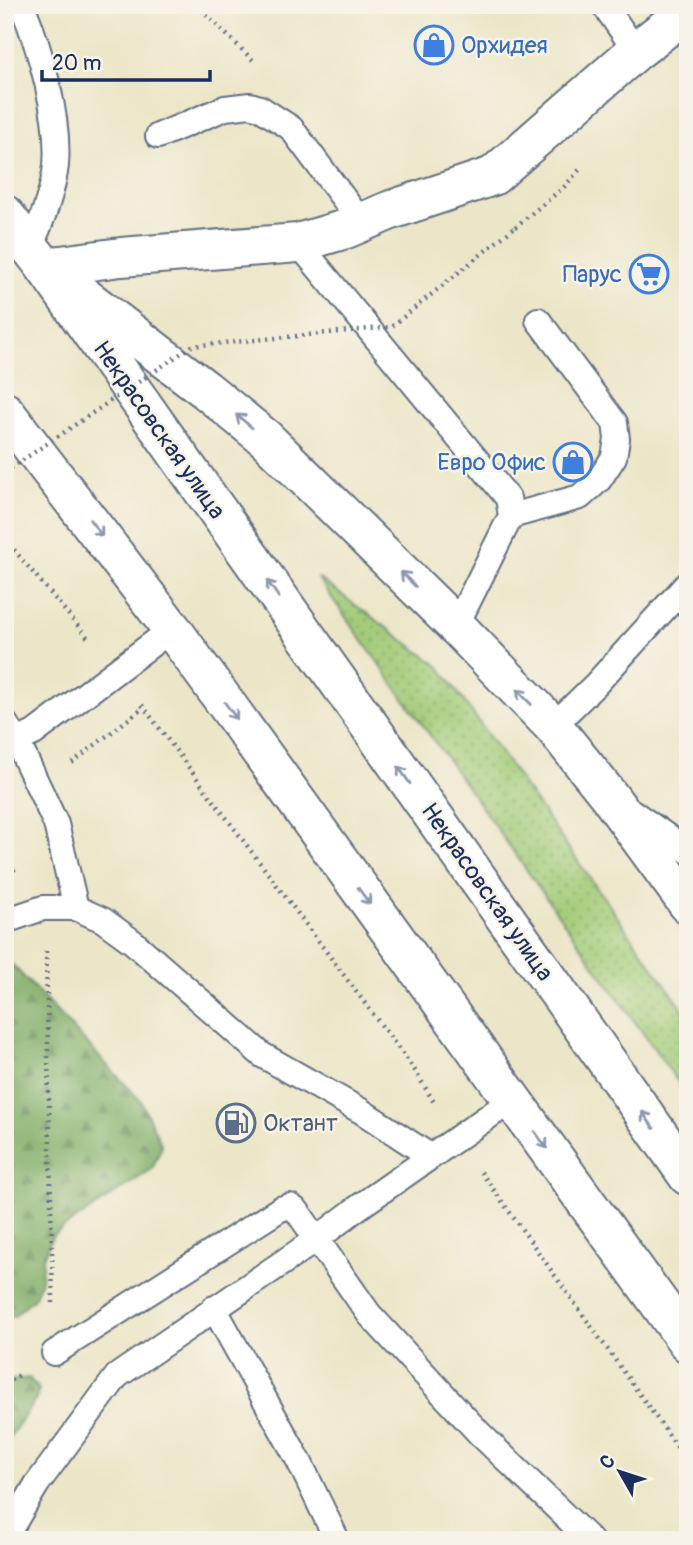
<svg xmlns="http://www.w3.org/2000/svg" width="693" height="1545" font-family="Pangolin,sans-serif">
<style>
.grass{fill:url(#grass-dots);stroke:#5e7d6a;stroke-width:2}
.forest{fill:url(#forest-firs);stroke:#4e6f63;stroke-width:2}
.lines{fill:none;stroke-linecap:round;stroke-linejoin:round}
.lane-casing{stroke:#646f83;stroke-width:28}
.street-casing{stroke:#646f83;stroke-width:42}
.secondary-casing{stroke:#646f83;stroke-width:42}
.primary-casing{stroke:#646f83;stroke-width:42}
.highway-casing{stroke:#646f83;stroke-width:42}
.path{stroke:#646f83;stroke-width:4.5;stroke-dasharray:2 5;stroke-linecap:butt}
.lane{stroke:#fff;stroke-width:24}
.street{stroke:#fff;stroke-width:38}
.secondary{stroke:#fff;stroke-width:38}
.primary{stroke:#fff;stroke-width:38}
.highway{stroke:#fff;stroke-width:38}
.path-bridge{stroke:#646f83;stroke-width:4.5;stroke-dasharray:2 5;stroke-linecap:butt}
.oneway{stroke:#8d97ae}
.labels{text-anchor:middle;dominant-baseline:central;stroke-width:5;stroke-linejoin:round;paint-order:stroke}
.shop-label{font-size:24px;fill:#366cbe;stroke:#f7f3e8;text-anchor:end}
.street-label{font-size:24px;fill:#1b2f5e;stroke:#f7f3e8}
.service-label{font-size:24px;fill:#4e5e75;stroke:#f7f3e8;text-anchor:start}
</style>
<defs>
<pattern id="grass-dots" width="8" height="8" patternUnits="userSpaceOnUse" patternTransform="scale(1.75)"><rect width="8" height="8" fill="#a2cb77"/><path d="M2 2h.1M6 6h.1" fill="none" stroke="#83a565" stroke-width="1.8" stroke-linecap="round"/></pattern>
<pattern id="forest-firs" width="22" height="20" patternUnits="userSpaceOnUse" patternTransform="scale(1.75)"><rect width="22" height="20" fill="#81af68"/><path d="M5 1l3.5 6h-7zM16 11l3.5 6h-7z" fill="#698f59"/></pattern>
</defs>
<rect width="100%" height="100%" fill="#f7f3e8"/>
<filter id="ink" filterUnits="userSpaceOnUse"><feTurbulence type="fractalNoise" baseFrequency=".0143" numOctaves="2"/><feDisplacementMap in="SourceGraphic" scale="14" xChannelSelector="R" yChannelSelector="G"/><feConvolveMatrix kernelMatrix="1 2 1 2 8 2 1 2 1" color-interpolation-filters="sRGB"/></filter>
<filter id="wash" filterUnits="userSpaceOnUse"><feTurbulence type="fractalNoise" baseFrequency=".00686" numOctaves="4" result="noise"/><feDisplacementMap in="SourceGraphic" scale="28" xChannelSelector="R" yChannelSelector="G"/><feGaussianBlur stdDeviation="1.57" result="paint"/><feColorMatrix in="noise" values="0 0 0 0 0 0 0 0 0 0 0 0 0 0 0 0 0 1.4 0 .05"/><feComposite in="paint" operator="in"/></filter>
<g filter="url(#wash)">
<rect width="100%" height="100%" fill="#ece6c8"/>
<path class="grass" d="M317,577l122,89 249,350v80z"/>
<path class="forest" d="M5,957l136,144 21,45 -10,23 -99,66 -10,23 -2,22 -6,17 -21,19 -9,2z
M29,1378l10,12 -3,9 -31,45v-63z"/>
</g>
<g filter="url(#ink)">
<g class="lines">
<defs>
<path id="lane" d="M22,5c18,43 38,113 34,160 -3,28 -15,58 -26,83
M604,5l32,46
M158,136l67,-28 25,-3 10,3 31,20 71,95
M298,243l210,255 3,18 -55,110
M511,516l69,-19 19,-17 15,-23 3,-18 -2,-16 -77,-103
M5,723l12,18 39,83 20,84
M553,726l43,-42 92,-101
M17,741l17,-8 138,-104
M631,811l57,40
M5,921l38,-13h33l27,12 30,22 129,113 99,56 69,45
M214,1308l85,153 38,79
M54,1353l226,-144 10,-3 7,5 72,103 110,119 111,107
M5,1538l32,-54 80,-108 200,-137 39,-30 156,-109"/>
<path id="street" d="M45,267l76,-10 177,-14 48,-14 45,-19 102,-34 143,-125 52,-40"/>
<path id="secondary" d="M56,275l150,115 60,49 190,187"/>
<path id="primary" d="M456,626l97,100 56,70 79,108"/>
<path id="highway" d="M5,215l40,52 643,909
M5,412l167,217 516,714"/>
</defs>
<use href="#lane" class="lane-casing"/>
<use href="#street" class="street-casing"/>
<use href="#secondary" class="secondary-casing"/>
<use href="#primary" class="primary-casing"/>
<use href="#highway" class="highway-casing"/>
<path class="path" d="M196,5l60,58
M515,227l48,-39 19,-21
M5,539l83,99
M142,705l272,364 21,35
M72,763l68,-53
M5,859l12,15
M46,951l7,352
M481,1172l207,290
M5,1384l16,-10"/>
<use href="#lane" class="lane"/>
<use href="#street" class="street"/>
<use href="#secondary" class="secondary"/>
<use href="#primary" class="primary"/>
<use href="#highway" class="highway"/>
<path class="path-bridge" d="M5,472l187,-126 199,-19 124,-100"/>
</g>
<defs><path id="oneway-shaft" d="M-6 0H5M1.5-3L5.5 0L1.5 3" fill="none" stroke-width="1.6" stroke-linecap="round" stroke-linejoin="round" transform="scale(1.75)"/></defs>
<g class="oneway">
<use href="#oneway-shaft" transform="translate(244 421) rotate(-140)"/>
<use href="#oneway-shaft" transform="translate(96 528) rotate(53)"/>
<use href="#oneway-shaft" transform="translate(408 579) rotate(-135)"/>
<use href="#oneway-shaft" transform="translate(273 589) rotate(-125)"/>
<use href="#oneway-shaft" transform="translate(524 697) rotate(-134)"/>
<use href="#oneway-shaft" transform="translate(231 711) rotate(54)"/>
<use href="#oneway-shaft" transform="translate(404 775) rotate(-125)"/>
<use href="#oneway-shaft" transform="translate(364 896) rotate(54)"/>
<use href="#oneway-shaft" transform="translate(648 1120) rotate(-125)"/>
<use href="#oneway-shaft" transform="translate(541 1140) rotate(54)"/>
</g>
</g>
<defs>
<symbol id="shop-ring" viewBox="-11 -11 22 22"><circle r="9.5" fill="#f7f3e8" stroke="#3f7fe0" stroke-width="1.5"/><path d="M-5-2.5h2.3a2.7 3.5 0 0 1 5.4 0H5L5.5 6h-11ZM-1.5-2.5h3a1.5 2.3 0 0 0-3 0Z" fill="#3f7fe0"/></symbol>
<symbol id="supermarket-ring" viewBox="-11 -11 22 22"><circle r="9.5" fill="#f7f3e8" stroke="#3f7fe0" stroke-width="1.5"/><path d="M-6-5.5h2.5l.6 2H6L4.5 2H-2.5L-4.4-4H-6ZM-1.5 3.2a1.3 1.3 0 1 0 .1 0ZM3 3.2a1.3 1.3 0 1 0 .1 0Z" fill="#3f7fe0"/></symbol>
<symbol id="fuel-ring" viewBox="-11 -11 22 22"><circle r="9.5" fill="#f7f3e8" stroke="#5c6f8a" stroke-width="1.5"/><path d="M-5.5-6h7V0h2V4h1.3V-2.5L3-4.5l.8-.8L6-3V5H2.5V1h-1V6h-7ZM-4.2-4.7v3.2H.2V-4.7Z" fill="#5c6f8a"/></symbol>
</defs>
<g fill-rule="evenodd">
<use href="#shop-ring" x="412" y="23" width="44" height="44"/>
<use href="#supermarket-ring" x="627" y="252" width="44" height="44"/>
<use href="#shop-ring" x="551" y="440" width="44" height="44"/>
<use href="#fuel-ring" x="214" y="1101" width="44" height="44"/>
</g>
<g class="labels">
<g class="shop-label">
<text x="461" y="45" text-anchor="start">Орхидея</text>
<text x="622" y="274">Парус</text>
<text x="546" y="462">Евро Офис</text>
</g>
<g class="street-label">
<text transform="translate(159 430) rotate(55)">Некрасовская улица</text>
<text transform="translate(487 892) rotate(55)">Некрасовская улица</text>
</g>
<g class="service-label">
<text x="263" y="1123">Октант</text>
</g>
</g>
<rect width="693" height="1545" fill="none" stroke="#f7f3e8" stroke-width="28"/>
<g transform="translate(620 1472) rotate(309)" stroke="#f7f3e8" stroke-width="5" paint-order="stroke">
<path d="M0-5L12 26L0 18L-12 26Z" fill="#1b2f5e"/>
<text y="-10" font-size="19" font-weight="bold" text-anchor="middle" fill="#1b2f5e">С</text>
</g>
<path d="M42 70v10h168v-10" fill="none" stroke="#1b2f5e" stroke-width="3.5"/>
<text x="52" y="70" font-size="21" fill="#1b2f5e" stroke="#f7f3e8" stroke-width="5" paint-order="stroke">20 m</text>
</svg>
